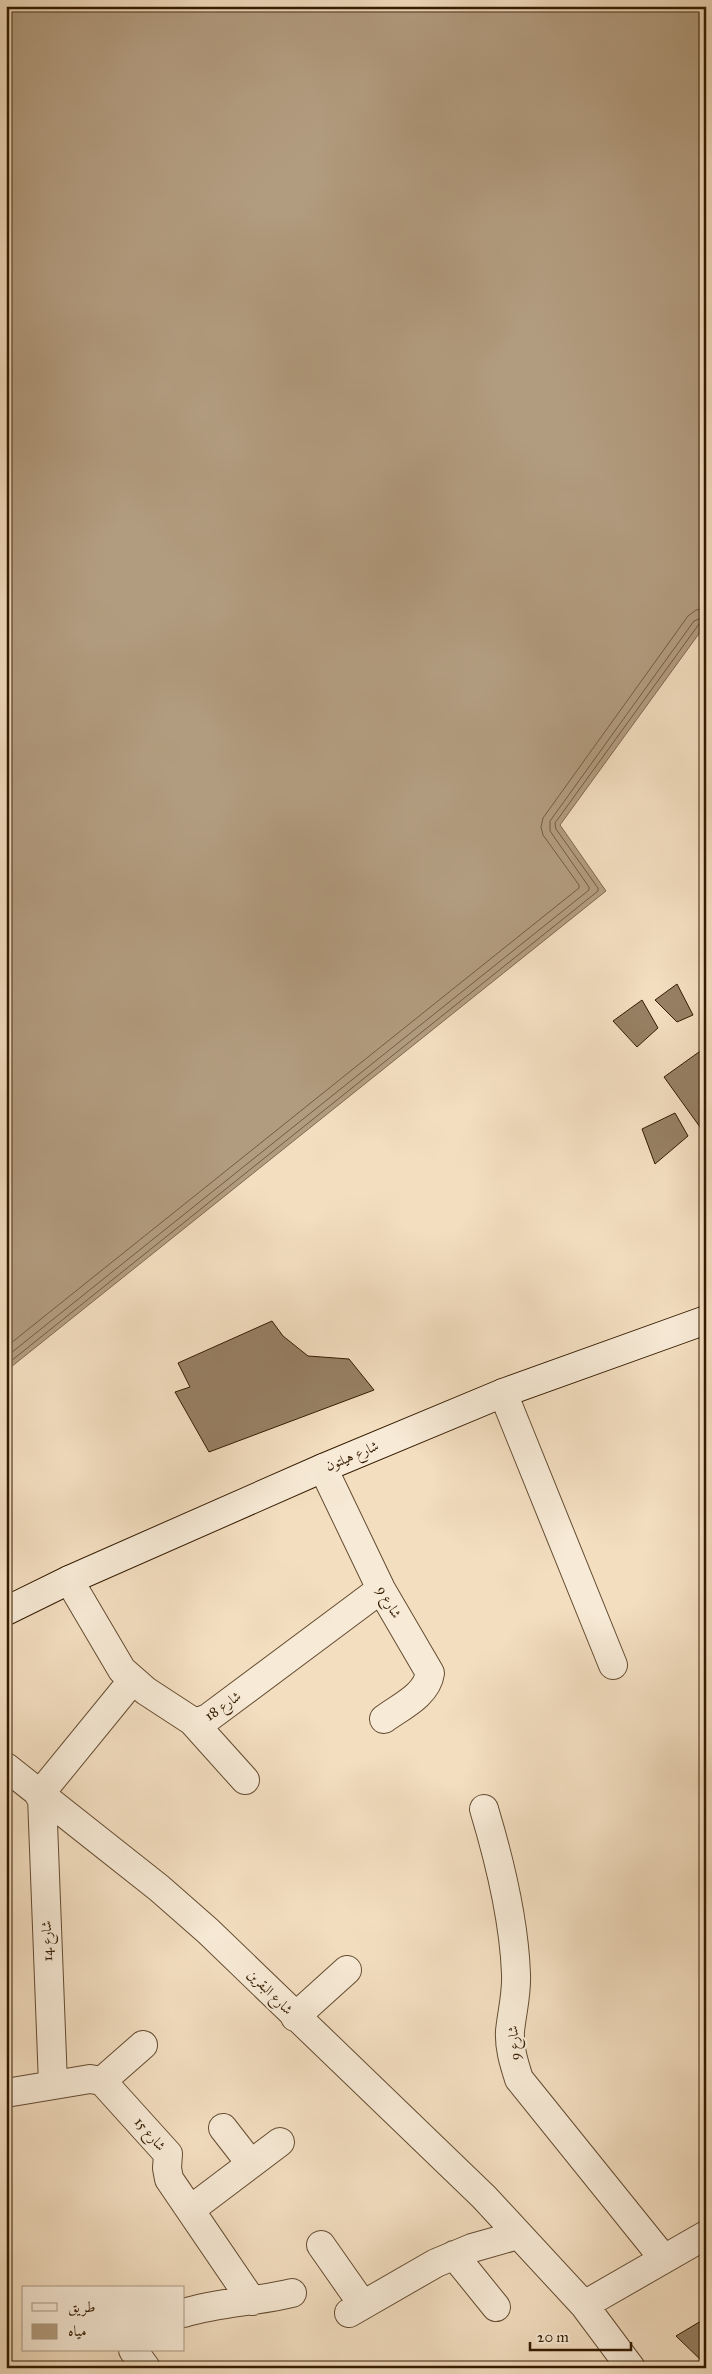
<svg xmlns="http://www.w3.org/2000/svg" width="712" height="2374" font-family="'IM FELL Great Primer',Amiri,serif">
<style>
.water{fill:#b29c7f;stroke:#80684d}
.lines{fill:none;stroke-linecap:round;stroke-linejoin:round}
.shore{stroke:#735c40;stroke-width:1}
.building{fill:#978064;stroke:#341b01}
.minor-casing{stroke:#644c31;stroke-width:30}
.secondary-casing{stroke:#341b01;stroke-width:30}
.minor{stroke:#f7ead6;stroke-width:28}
.secondary{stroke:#f7ead6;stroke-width:28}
.labels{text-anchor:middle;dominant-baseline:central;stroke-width:4.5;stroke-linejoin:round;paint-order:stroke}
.street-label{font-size:14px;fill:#341b01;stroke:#f7ead6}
</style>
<rect width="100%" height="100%" fill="#f3dec0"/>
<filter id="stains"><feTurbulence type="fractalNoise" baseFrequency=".004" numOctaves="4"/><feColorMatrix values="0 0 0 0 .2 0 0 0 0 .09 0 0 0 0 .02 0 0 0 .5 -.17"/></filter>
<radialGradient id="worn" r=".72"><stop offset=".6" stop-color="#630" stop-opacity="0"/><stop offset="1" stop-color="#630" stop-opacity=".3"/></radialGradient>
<path class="water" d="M6,6h700v618l-146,201 46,66 -600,480z"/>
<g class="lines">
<path class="shore" d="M6,1347l573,-459v-3l-36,-50 -2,-8 2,-9 145,-202 8,-6 10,-2
M6,1357l583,-467v-3l-39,-56v-10l144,-200 12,-5
M6,1365l592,-474v-3l-42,-59 -1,-6 144,-199 7,-2"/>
</g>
<path class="building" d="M677,984l16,31 -16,7 -22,-22z
M642,1000l16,28 -21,19 -24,-26z
M706,1047v87h-1l-41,-57z
M675,1113l13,23 -33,28 -13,-35z
M272,1321l11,15 25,20 41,3 25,31 -165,62 -34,-60 15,-5 -12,-24z
M706,2318v47l-30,-29z"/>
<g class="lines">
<defs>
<path id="minor" d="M503,1393l110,272
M323,1468l58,121 49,84c-3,22 -30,34 -46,46
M69,1580l53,90 24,21 46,30h8l8,-3 173,-129
M192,1721l53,59
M6,1767l153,121 49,43 276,266 100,108 47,63
M39,1795l93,-114
M42,1797l11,287
M484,1809c16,53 30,110 32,165 1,19 -4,38 -6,57 -1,17 4,32 9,48l145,180
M295,2017l52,-47
M102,2081l41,-36
M6,2093l84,-14 12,2 66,73 -1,14 2,11 83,122
M223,2128l28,36
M190,2210l90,-68
M321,2245l42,60
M454,2255l42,52
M584,2305l122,-70
M184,2313c35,-11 72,-11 108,-20
M349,2313l87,-50 36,-15 46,-13
M133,2350l13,18"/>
<path id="secondary" d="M6,1611l63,-31 254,-112 180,-75 203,-73"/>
</defs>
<use href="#minor" class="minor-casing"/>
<use href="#secondary" class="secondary-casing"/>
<use href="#minor" class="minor"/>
<use href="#secondary" class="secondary"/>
</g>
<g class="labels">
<g class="street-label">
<text transform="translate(352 1456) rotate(-23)">شارع هيلتون</text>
<text transform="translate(389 1602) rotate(60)">شارع 9</text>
<text transform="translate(223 1706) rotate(-35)">شارع 18</text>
<text transform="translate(47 1941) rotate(-92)">شارع 14</text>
<text transform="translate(270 1992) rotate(45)">شارع البقرين</text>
<text transform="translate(514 2043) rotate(-94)">شارع 9</text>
<text transform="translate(150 2134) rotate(49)">شارع 15</text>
</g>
</g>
<rect width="712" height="2374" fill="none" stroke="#f3dec0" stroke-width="25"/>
<rect x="8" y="8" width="697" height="2359" fill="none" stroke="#341b01" stroke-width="2.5"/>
<rect x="12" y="12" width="687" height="2349" fill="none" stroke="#341b01"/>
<rect x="22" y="2286" width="162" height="65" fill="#f7ead6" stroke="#a99781"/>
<rect x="32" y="2303" width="25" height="8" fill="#f7ead6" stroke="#a99781"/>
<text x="68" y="2312" font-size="15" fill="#341b01">طريق</text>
<rect x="32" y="2324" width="25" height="15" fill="#b29c7f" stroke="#a99781"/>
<text x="68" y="2336" font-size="15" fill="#341b01">مياه</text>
<path d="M530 2342v8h101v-8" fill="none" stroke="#341b01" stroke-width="2.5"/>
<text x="537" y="2342" font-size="15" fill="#341b01" stroke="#f7ead6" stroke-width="4" paint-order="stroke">20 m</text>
<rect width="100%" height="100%" filter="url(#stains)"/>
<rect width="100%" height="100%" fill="url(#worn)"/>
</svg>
